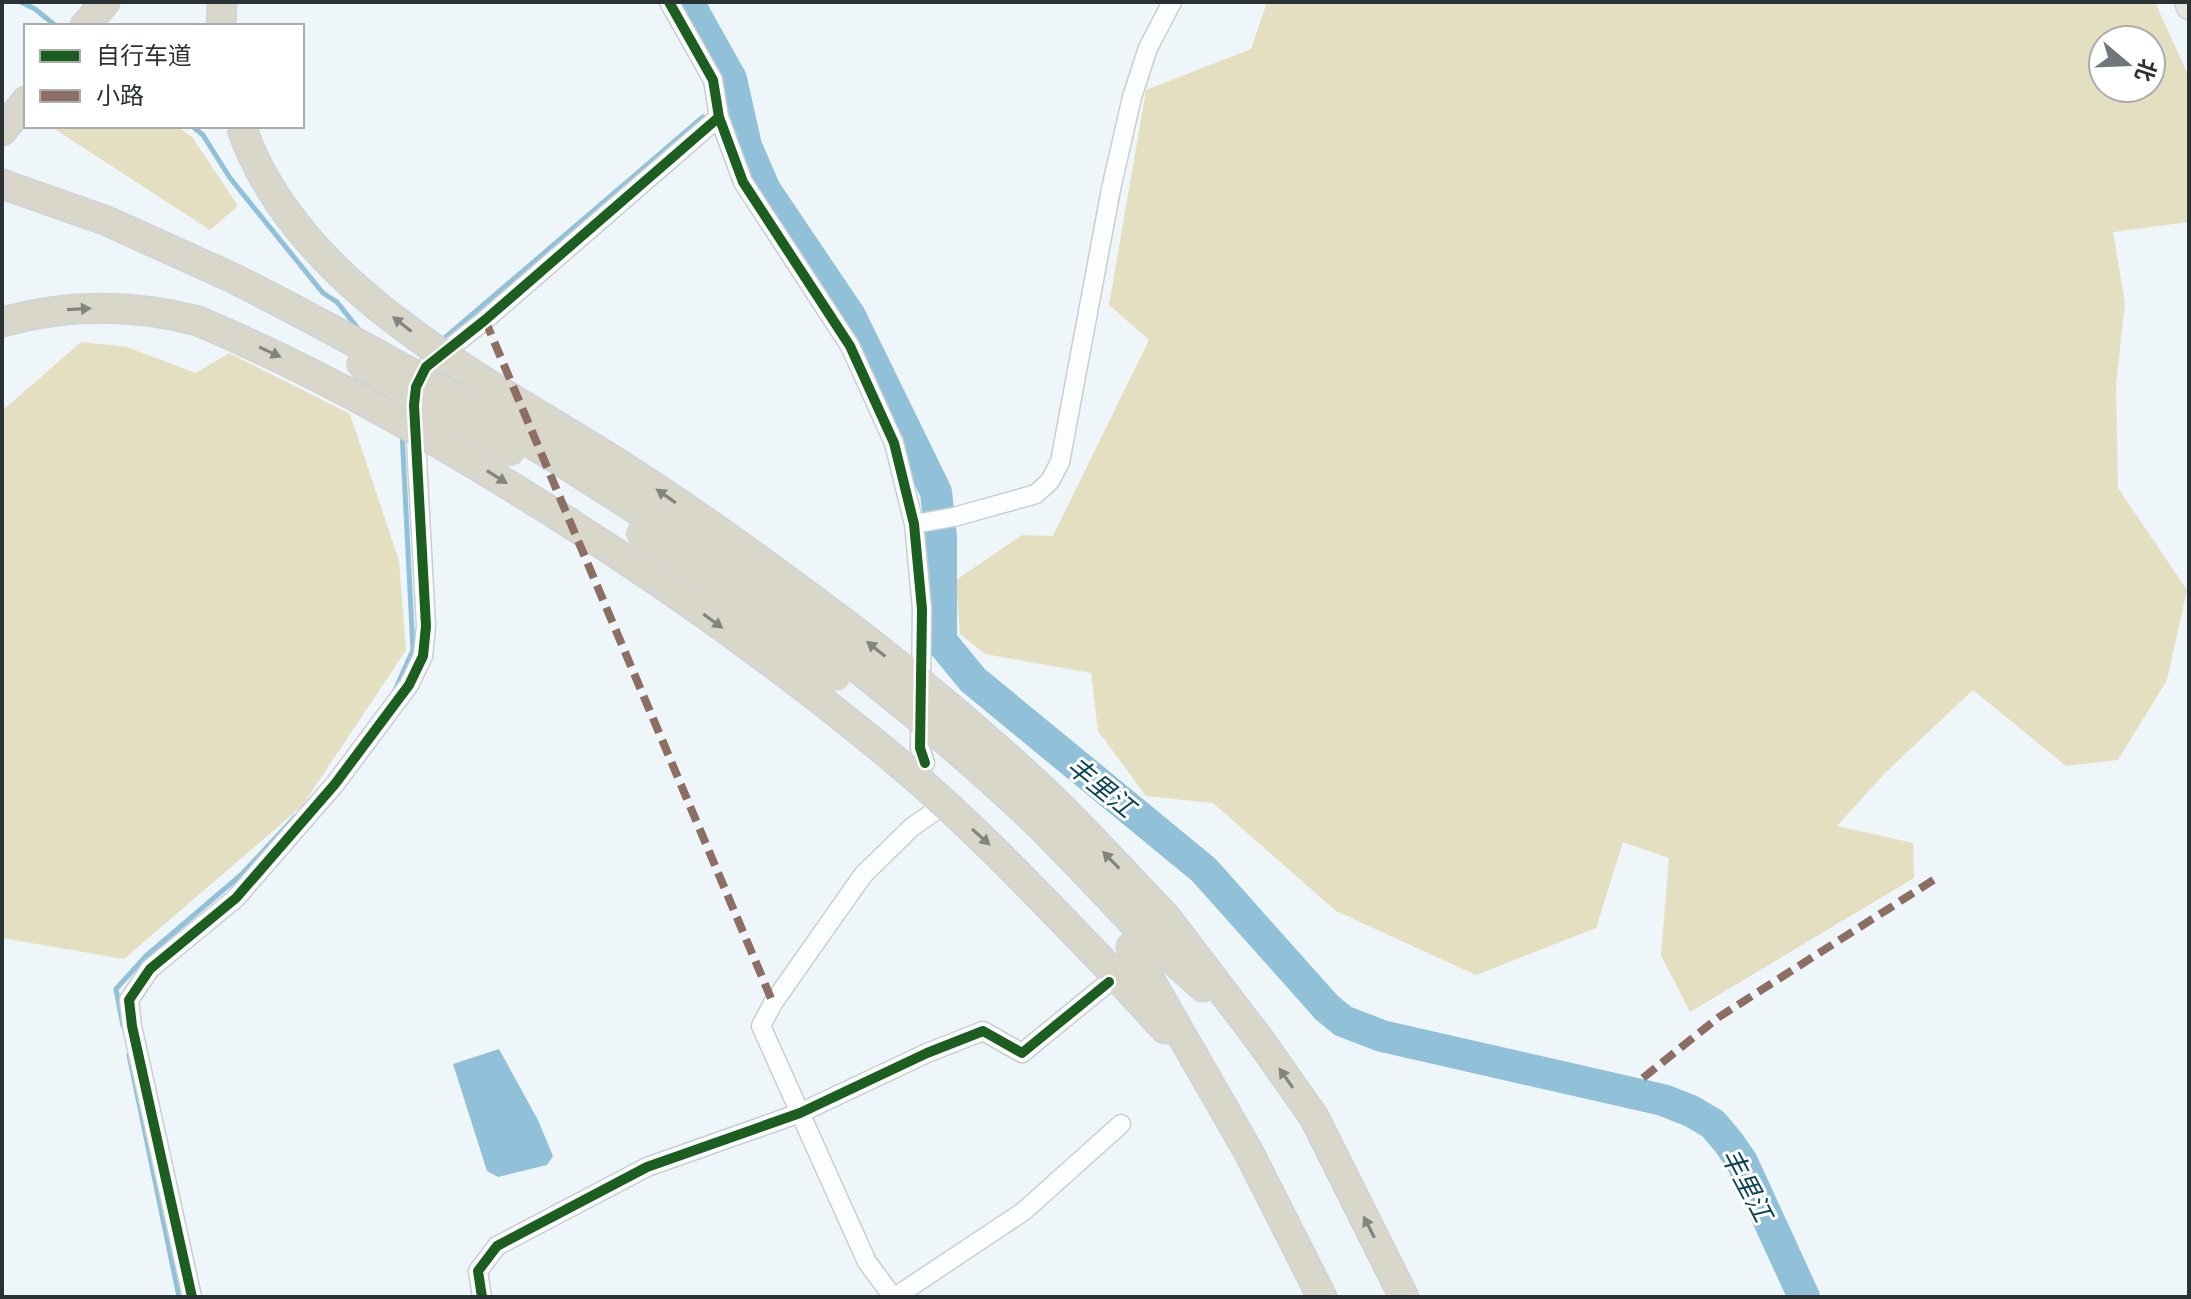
<svg xmlns="http://www.w3.org/2000/svg" width="2191" height="1299" font-family="'Exo 2','Noto Sans SC',sans-serif">
<style>
.green{fill:#e4dfc1;fill-rule:evenodd}
.water{fill:#90c1d8}
.lines{fill:none;stroke-linecap:round;stroke-linejoin:round}
.stream{stroke:#90c1d8;stroke-width:5}
.river{stroke:#90c1d8;stroke-width:32}
.minor-casing{stroke:#c8ced2;stroke-width:21}
.major-casing{stroke:#ced3d5;stroke-width:27}
.highway-casing{stroke:#ced3d5;stroke-width:31}
.minor{stroke:#fcfefe;stroke-width:18}
.major{stroke:#e7e7e0;stroke-width:24}
.highway{stroke:#d9d7ca;stroke-width:28}
.highway-bridge-casing{stroke:#ced3d5;stroke-width:31;stroke-linecap:butt}
.highway-bridge{stroke:#d9d7ca;stroke-width:28}
.quiet{stroke:#8d6e63;stroke-width:8;stroke-dasharray:16 8;stroke-linecap:butt}
.cycleway-casing{stroke:#fff;stroke-width:15}
.cycleway{stroke:#1b5e20;stroke-width:10}
.oneway{fill:#828480}
.labels{text-anchor:middle;dominant-baseline:central;stroke-width:6;stroke-linejoin:round;paint-order:stroke}
.water-label{font-size:26px;font-style:italic;fill:#0a4359;stroke:#fff}
</style>
<rect width="100%" height="100%" fill="#eef6fa"/>
<path class="green" d="M1267,2h888l34,75v145l-76,10 12,72 -9,80 2,104 69,102 -20,90 -49,80 -52,6 -93,-76 -88,83 -48,53 76,17 1,35 -224,134 -29,-57 8,-97 -46,-16 -27,86 -120,47 -140,-64 -123,-108 -67,-7 -48,-65 -7,-58 -106,-19 -25,-20 -4,-54 66,-45 31,1 96,-196 -40,-35 37,-215 105,-41zM2103,40h48v48h-48z
M50,126h127l15,11 46,69 -28,24z
M81,342l46,5 69,26 33,-20 121,61 49,147 7,89 -104,156 -178,153 -122,-21v-527z"/>
<path class="water" d="M499,1049l39,71 15,36 -6,9 -49,12 -11,-6 -34,-107z"/>
<g class="lines">
<path class="stream" d="M21,2l14,7 21,17
M731,94l3,-2
M192,126l11,9 27,43 93,115 14,9 23,29
M440,342l263,-225
M395,690l18,-40 -11,-218
M123,1026l-7,-37 30,-33 96,-82 53,-57
M129,1055l50,242"/>
<path class="river" d="M688,2l43,77 15,67 19,44 85,126 86,176 5,45v104l32,39 231,190 123,138 16,13 39,15 281,64 28,11 22,13 16,19 13,19 62,135"/>
<defs>
<path id="minor" d="M669,2l44,78 6,37 24,65 107,164 44,97 20,81 8,85 -2,139 5,15
M417,385l9,-18 59,-47 234,-203
M914,524l40,-7 82,-23 14,-13 10,-19 51,-273 21,-92 16,-49 24,-46
M192,1297l-60,-271 -3,-26 21,-31 86,-71 99,-114 74,-99 14,-29 3,-30 -11,-204
M482,1297l-4,-26 19,-25 150,-79 153,-54 127,-60 56,-22 39,22 87,-71
M893,1297l-26,-35 -106,-236 12,-23 90,-128 49,-48 33,-23
M895,1297l129,-86 97,-87"/>
<path id="major" d="M2187,2l2,5"/>
<path id="highway" d="M85,26l20,-24
M221,26l1,-24
M2,131l24,-30
M2,184l105,37 128,58
M2,322c65,-18 131,-18 196,-1
M1165,916l94,123 55,78 90,180
M1144,934l59,53
M1131,947l117,204 74,146
M1108,967l57,62"/>
</defs>
<use href="#minor" class="minor-casing"/>
<use href="#major" class="major-casing"/>
<use href="#highway" class="highway-casing"/>
<use href="#minor" class="minor"/>
<use href="#major" class="major"/>
<use href="#highway" class="highway"/>
<defs>
<path id="highway-bridge" d="M241,126c55,164 248,255 384,342 64,41 127,86 187,131 79,58 157,122 229,189 43,40 83,86 124,128
M235,279c283,144 553,313 787,529 42,40 82,84 122,126
M198,321c123,52 238,118 351,189 122,77 241,162 352,255 74,62 140,133 207,202
M360,364l151,88
M640,534l68,47 128,96"/>
</defs>
<use href="#highway-bridge" class="highway-bridge-casing"/>
<use href="#highway-bridge" class="highway-bridge"/>
<path class="quiet" d="M485,320l288,683
M1643,1078l76,-61 216,-138"/>
<defs>
<path id="cycleway" d="M669,2l44,78 6,37 24,65 107,164 44,97 20,81 8,85 -2,139 5,15
M192,1297l-60,-271 -3,-26 21,-31 86,-71 99,-114 74,-99 14,-29 3,-30 -12,-221 2,-18 10,-20 59,-47 234,-203
M482,1297l-4,-26 19,-25 150,-79 153,-54 127,-60 56,-22 39,22 87,-71"/>
</defs>
<use href="#cycleway" class="cycleway-casing"/>
<use href="#cycleway" class="cycleway"/>
</g>
<defs><path id="oneway-solid" d="M-6-.8H1V-3.2L6.5 0L1 3.2V.8H-6Z" transform="scale(2)"/></defs>
<g class="oneway">
<use href="#oneway-solid" transform="translate(79 309) rotate(-3)"/>
<use href="#oneway-solid" transform="translate(402 324) rotate(-142)"/>
<use href="#oneway-solid" transform="translate(270 352) rotate(25)"/>
<use href="#oneway-solid" transform="translate(497 477) rotate(32)"/>
<use href="#oneway-solid" transform="translate(666 496) rotate(-145)"/>
<use href="#oneway-solid" transform="translate(713 621) rotate(36)"/>
<use href="#oneway-solid" transform="translate(876 649) rotate(-141)"/>
<use href="#oneway-solid" transform="translate(981 837) rotate(42)"/>
<use href="#oneway-solid" transform="translate(1111 860) rotate(-134)"/>
<use href="#oneway-solid" transform="translate(1286 1078) rotate(-125)"/>
<use href="#oneway-solid" transform="translate(1369 1227) rotate(-117)"/>
</g>
<g class="labels">
<g class="water-label">
<text transform="translate(1102 786) rotate(39)">丰里江</text>
<text transform="translate(1748 1184) rotate(62)">丰里江</text>
</g>
</g>
<rect width="2191" height="1299" fill="none" stroke="#2b3235" stroke-width="8"/>
<rect x="24" y="24" width="280" height="104" fill="#ffffff" stroke="#aaadae" stroke-width="2"/>
<rect x="40" y="50" width="40" height="12" fill="#1b5e20" stroke="#aaadae" stroke-width="2"/>
<text x="96" y="64" font-size="24" fill="#2b3235">自行车道</text>
<rect x="40" y="90" width="40" height="12" fill="#8d6e63" stroke="#aaadae" stroke-width="2"/>
<text x="96" y="104" font-size="24" fill="#2b3235">小路</text>
<g transform="translate(2127 64) rotate(109)"><circle r="38" fill="#ffffff" stroke="#aaadae" stroke-width="2"/>
<path d="M0-6L14 30L0 20L-14 30Z" fill="#6f777a"/>
<text y="-12" font-size="22" font-weight="bold" text-anchor="middle" fill="#2b3235">北</text>
</g>
</svg>
